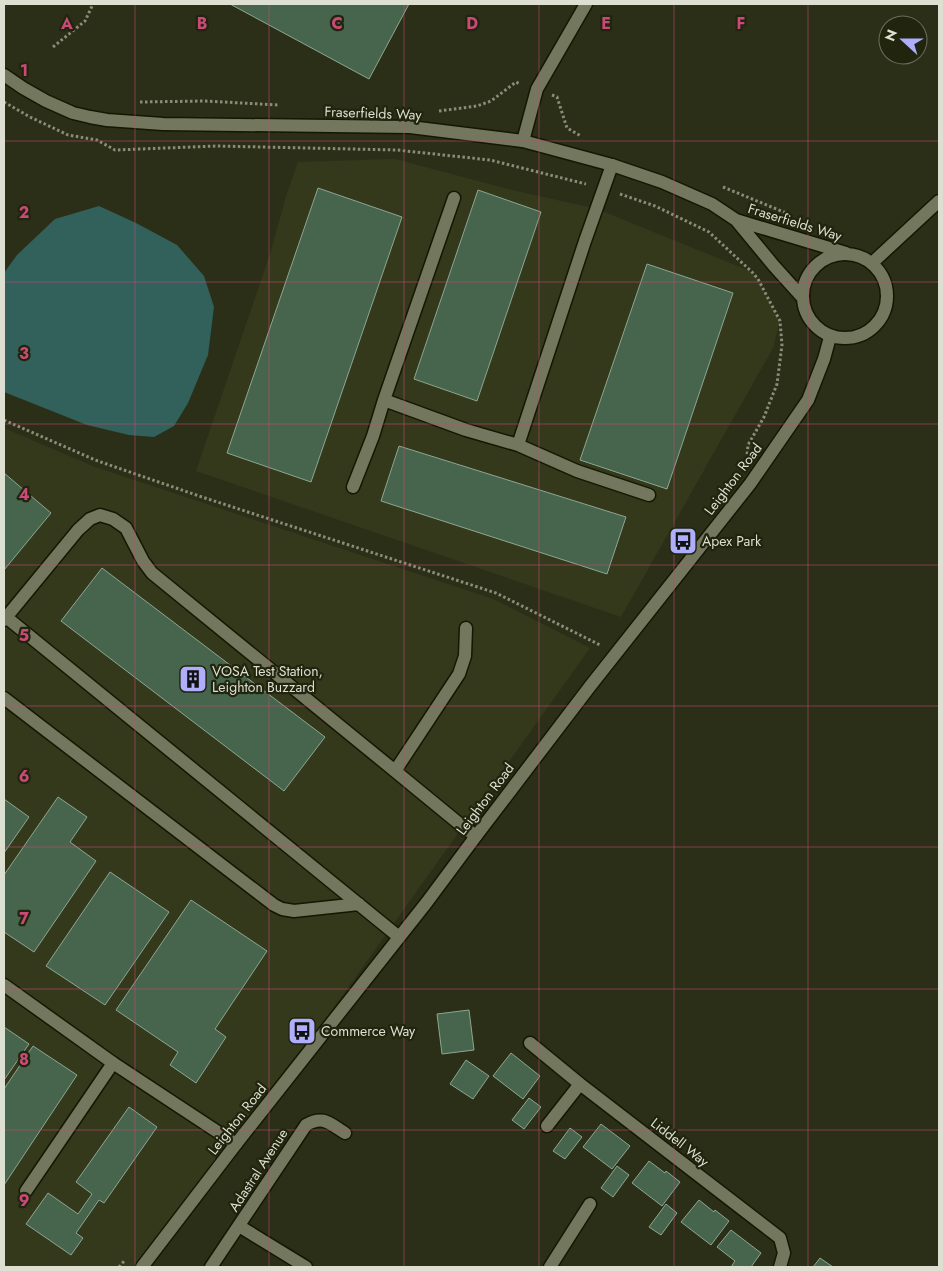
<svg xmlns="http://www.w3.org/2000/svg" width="943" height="1271" font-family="Jost,sans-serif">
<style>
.built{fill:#35391b}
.water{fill:#31615a}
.building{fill:#46654c;stroke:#8ea692}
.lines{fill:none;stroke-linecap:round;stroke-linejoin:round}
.service-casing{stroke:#141702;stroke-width:15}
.minor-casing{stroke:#141702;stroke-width:15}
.tertiary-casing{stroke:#141702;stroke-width:15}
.path{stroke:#8a8d7a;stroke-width:3;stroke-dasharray:2.5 2.5;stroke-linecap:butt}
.service{stroke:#72775d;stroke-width:12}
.minor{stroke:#72775d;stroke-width:12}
.tertiary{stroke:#72775d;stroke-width:12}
.grid{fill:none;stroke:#c94a78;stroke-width:1;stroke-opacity:0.55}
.labels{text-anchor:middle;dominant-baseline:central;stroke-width:4.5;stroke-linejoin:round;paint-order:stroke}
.street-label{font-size:14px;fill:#dddfd1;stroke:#21250e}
.poi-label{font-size:14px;fill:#dddfd1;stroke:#21250e;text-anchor:start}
.grid-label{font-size:16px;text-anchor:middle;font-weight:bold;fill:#c94a78;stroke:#21250e;stroke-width:4.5;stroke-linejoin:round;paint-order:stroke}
</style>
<rect width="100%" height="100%" fill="#2b2f17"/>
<path class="built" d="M395,159l117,31 85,19 155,63 6,7 22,42 -7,27 -152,269 -425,-146 74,-217 17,-61 11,-31z
M4,428l91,39 398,132 97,49 -441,619h-145z"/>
<path class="water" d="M99,206l37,17 41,22 27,31 10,31 -6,48 -20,48 -14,23 -20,11 -25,-2 -42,-10 -83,-33v-119l13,-18 38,-36z"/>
<path class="building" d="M230,4h179l-40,75z
M318,188l84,29 -91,265 -84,-29z
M478,190l63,22 -64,189 -63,-22z
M647,264l86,29 -66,196 -87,-29z
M399,446l227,71 -19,57 -226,-73z
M4,473l47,40 -47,57z
M102,568l223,169 -41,54 -223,-170z
M58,797l29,20 -17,25 26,19 -62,91 -30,-20v-57z
M4,799l25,18 -25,36z
M110,872l59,40 -64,93 -59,-39z
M191,900l76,51 -52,78 11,8 -30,46 -26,-18 8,-13 -62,-42z
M469,1010l5,40 -32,4 -5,-40z
M4,1027l25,17 -25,36z
M33,1046l44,29 -73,110v-96z
M511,1053l29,23 -17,23 -30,-23z
M466,1060l23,16 -16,23 -23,-15z
M529,1098l12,9 -17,22 -12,-9z
M129,1107l28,20 -53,76 -5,-3 -23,33 7,5 -12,17 -45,-31 22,-31 30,21 14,-20 -16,-12z
M601,1124l29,22 -18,23 -29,-22z
M570,1128l12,9 -17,22 -12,-8z
M649,1161l16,12 1,-2 14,11 -18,24 -30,-23z
M617,1166l12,9 -16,22 -12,-9z
M699,1200l15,12 1,-2 14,11 -18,24 -30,-23z
M666,1204l11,9 -16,22 -12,-8z
M731,1230l30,23 -10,14h-20l4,-6 -18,-14z
M820,1258l13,9h-20z"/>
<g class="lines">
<defs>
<path id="service" d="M523,141l14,-52 49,-85
M384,400l82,30 52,15 59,26 72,24
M518,445l67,-204 27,-76
M353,487l20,-51 11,-36 70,-202
M6,617l393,320
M4,620l74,-90 12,-11 10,-4 13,4 13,9 17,33 9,12 243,198 67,55 14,10
M4,698l270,207 8,4 12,2 65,-7
M395,771l64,-97 6,-18 1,-28
M26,1191l87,-128"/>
<path id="minor" d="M4,985l109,78 123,81
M530,1043l50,41
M547,1126l33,-42 200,154 4,15 -4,14
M239,1226l67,41
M211,1267l95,-142c17,-10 23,-2 39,8
M550,1267l40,-63"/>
<path id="tertiary" d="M4,75l19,13 23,13 27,12 17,4 17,3 56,4 247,3 113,14 89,24 50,17 50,22 24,16 110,33
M736,220l38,46 28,31
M803 296a42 42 0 1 1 84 0a42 42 0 1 1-84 0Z
M872,263l67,-62
M142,1267l94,-123 191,-242 49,-66 115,-151 159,-201 58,-84 16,-41 6,-22"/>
</defs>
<use href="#service" class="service-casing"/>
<use href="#minor" class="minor-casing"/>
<use href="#tertiary" class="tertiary-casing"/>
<path class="path" d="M53,47l32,-26 8,-17
M552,95l5,2 10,31 14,8
M4,102l26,15 38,18 29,5 18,10 102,-4 180,4 93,10 96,24
M140,102l65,-1 73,4
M439,111l38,-5 14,-5 25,-19 4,2
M723,187l68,28
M620,194l35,12 54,26 43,40 6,7 22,42 2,24 -5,39 -13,33 -16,28 -1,11
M4,420l91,40 107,37 294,96 104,52
M119,1267l6,-7"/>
<use href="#service" class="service"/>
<use href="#minor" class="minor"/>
<use href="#tertiary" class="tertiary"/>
</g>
<path class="grid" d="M135,4v1263M269,4v1263M404,4v1263M539,4v1263M674,4v1263M808,4v1263M4,141h935M4,282h935M4,424h935M4,565h935M4,706h935M4,847h935M4,989h935M4,1130h935"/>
<defs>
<symbol id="bus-square" viewBox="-11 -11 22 22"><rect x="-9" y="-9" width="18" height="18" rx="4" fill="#aeaefa" stroke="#21250e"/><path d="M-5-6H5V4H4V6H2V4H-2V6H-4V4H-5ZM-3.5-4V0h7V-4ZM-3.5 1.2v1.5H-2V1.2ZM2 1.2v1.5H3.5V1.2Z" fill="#111"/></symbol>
<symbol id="building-square" viewBox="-11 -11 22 22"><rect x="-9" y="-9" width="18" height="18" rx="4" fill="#aeaefa" stroke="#21250e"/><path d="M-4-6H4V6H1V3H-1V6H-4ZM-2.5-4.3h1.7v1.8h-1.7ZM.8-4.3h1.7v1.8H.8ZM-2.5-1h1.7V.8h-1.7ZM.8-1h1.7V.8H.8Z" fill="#111"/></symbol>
</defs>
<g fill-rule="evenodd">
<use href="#bus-square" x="667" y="525" width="32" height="32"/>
<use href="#building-square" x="177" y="663" width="32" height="32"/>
<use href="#bus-square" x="286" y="1015" width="32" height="32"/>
</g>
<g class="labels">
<g class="street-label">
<text transform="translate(373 113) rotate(2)">Fraserfields Way</text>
<text transform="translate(795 222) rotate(17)">Fraserfields Way</text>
<text transform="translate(733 479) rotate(-53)">Leighton Road</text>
<text transform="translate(485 799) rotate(-53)">Leighton Road</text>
<text transform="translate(237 1119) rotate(-52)">Leighton Road</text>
<text transform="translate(680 1142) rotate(38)">Liddell Way</text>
<text transform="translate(258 1170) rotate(-57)">Adastral Avenue</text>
</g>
<g class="poi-label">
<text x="702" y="541">Apex Park</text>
<text x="212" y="671">VOSA Test Station,<tspan x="212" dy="16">Leighton Buzzard</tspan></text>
<text x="321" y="1031">Commerce Way</text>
</g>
</g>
<g class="grid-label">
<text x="67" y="29">A</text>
<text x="202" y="29">B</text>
<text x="337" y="29">C</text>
<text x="472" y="29">D</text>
<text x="606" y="29">E</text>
<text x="741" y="29">F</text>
<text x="24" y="76">1</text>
<text x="24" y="218">2</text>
<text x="24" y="359">3</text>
<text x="24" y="500">4</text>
<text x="24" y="641">5</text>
<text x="24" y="782">6</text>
<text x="24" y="924">7</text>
<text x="24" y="1065">8</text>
<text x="24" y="1206">9</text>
</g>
<rect width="943" height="1271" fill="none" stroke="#dddfd1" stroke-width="10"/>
<g transform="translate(903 40) rotate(291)"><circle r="24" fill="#21250e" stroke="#6c6f5c"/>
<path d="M0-4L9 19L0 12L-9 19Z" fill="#aeaefa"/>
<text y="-8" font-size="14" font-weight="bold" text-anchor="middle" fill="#dddfd1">N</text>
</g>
</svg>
